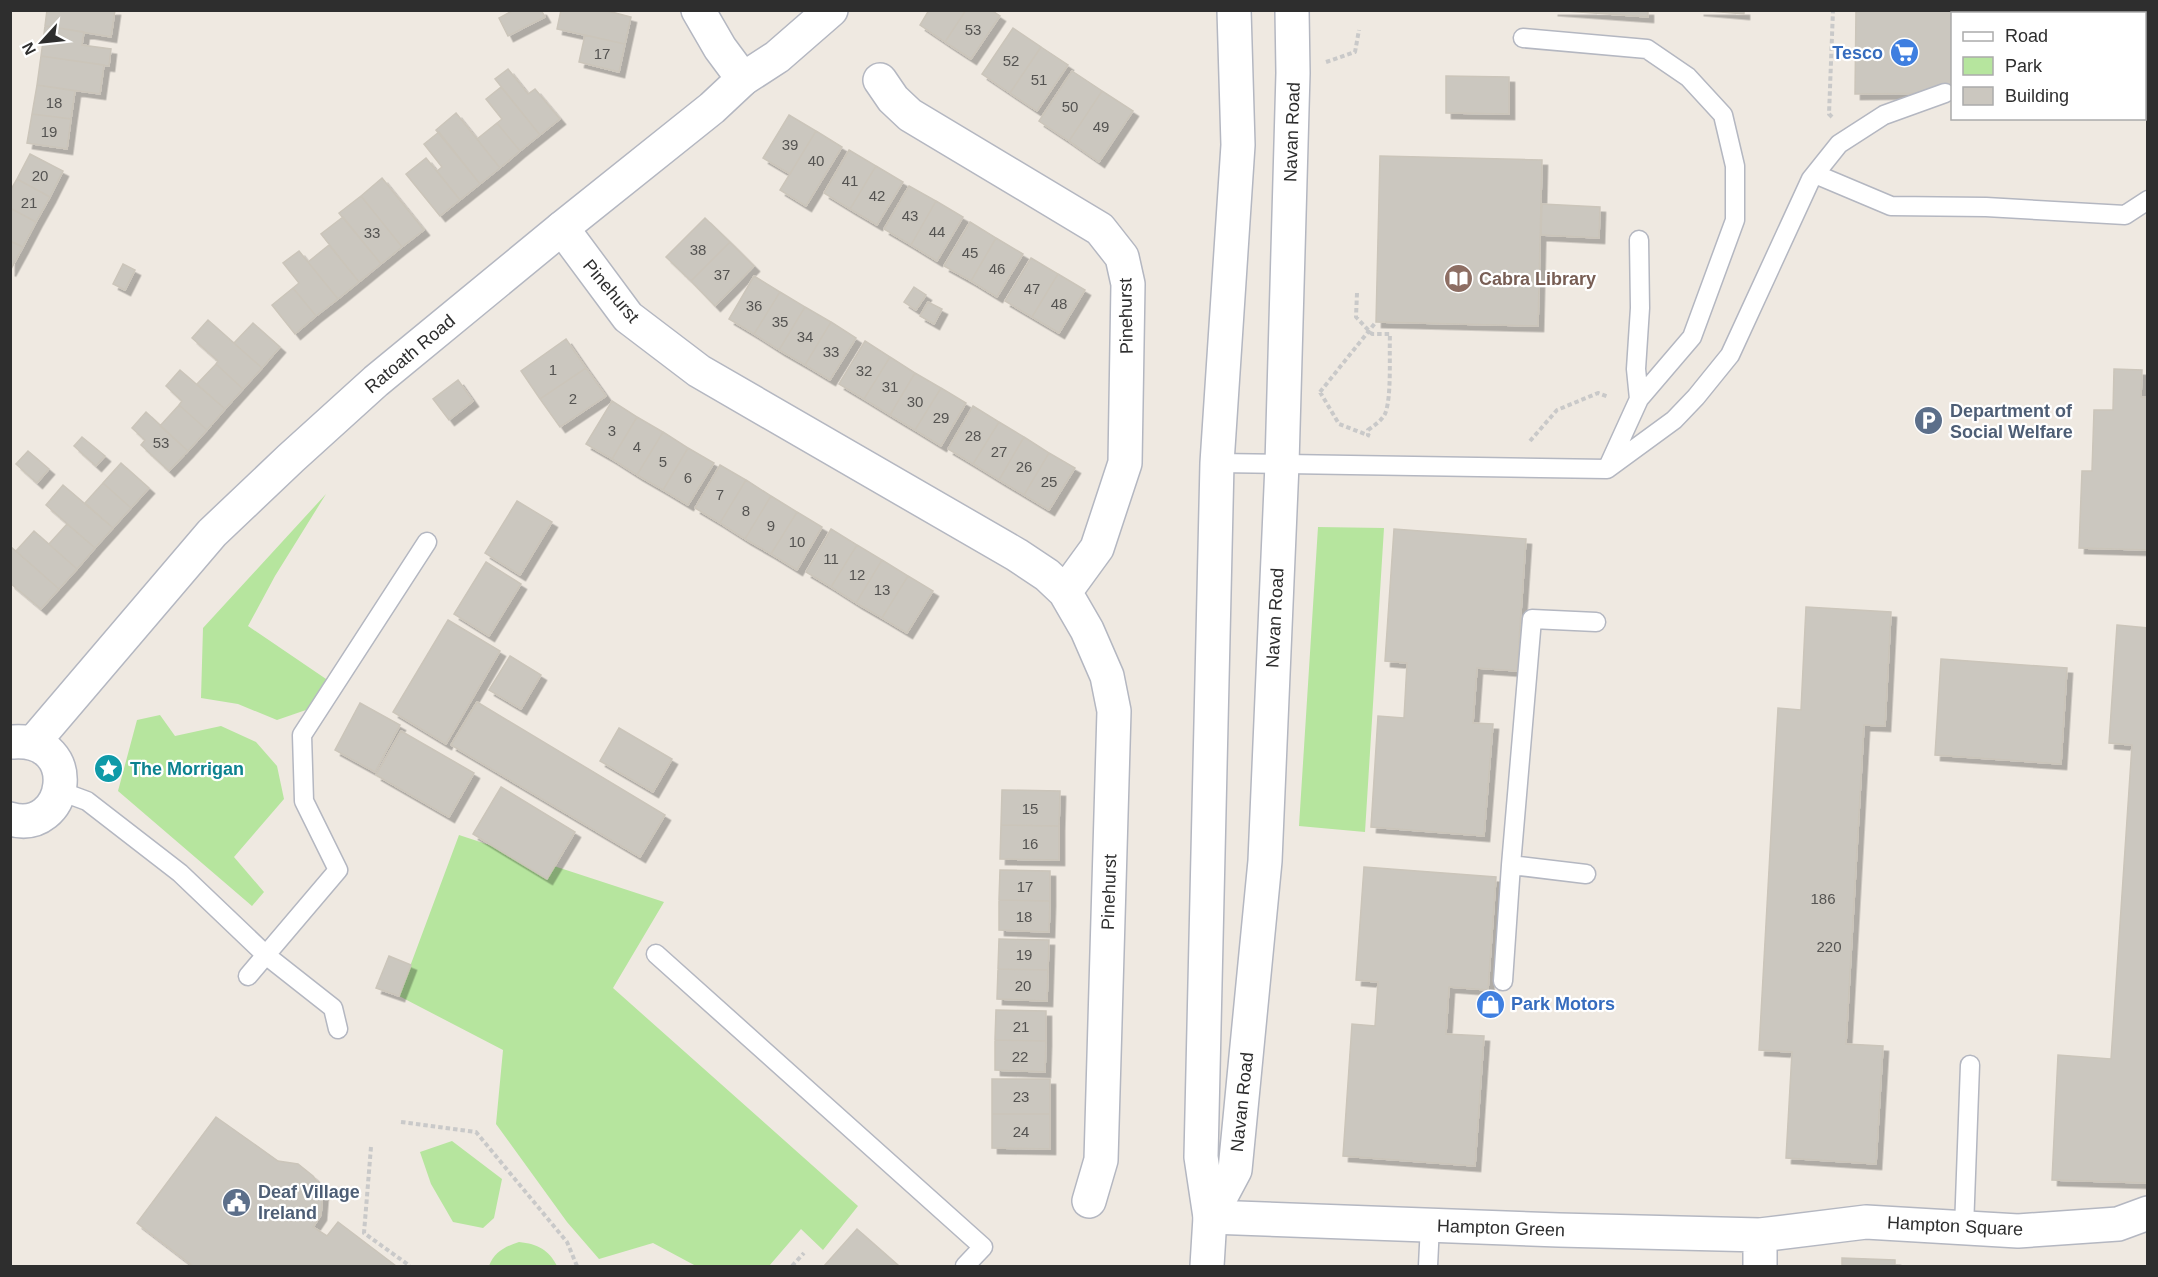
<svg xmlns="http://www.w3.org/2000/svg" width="2158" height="1277" font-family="Helvetica,sans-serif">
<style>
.green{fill:#b6e59e}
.building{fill:#cbc7bf;stroke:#cbc5ba;stroke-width:1.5;filter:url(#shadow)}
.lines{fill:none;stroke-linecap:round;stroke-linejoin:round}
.lane-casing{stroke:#b4b7c1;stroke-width:21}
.street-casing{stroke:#b4b7c1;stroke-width:36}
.secondary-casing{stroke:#b4b7c1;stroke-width:36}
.path{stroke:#c9c9c9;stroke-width:4;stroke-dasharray:4.5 3;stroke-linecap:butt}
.lane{stroke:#fff;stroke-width:18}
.street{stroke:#fff;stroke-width:33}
.secondary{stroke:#fff;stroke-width:33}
.labels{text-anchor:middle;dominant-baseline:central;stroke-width:4.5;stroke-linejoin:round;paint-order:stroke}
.number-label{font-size:15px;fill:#555452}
.shop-label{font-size:18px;font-weight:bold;fill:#366cbe;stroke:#fff;text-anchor:end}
.street-label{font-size:18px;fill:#2e2e2e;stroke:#fff}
.education-label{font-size:18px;font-weight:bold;fill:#785e54;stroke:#fff;text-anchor:start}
.service-label{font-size:18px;font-weight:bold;fill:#4e5e75;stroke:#fff;text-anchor:start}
.culture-label{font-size:18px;font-weight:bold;fill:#0d838f;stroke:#fff;text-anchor:start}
</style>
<defs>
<filter id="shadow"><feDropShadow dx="5.5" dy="5.5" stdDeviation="0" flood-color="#0004"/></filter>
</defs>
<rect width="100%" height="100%" fill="#efe9e1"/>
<path class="green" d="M326,494l-51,82 -27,50 81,55 -23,29 -29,10 -39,-16 -37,-6 2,-70z
M1318,527l66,1 -19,304 -66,-6z
M160,715l15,21 46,-10 35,16 21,24 7,33 -50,58 30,35 -12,14 -134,-115 19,-71z
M459,835l205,67 -51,86 245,218 -35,44 -22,-21 -32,37h-73l-43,-23 -54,16 -32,-37 -71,-98 7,-74 -104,-54z
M452,1141l50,38 -8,39 -11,10 -30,-6 -22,-38 -11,-32z
M519,1242c19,2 30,8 38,24h-68c5,-14 17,-20 30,-24z"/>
<path class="building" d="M47,10h68l-4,27 -66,-11z
M514,10h27l4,7 -37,19 -9,-18z
M561,10h43l27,7 -6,27 -68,-15z
M929,10h37l-21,32 -25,-17z
M966,10h25l9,6 -29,43 -26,-17z
M1552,10h96v7z
M1698,10h46v4z
M1856,10h292v90h-4v-86h-192v79l-97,1z
M45,26l39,6 -2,13 29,4 -2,17 -68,-10z
M1013,28l28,19 -31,46 -28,-19z
M585,35l40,9 -6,28 -40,-10z
M1041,47l27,18 -31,46 -27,-18z
M41,56l63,9 -4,29 -63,-9z
M508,69l20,25 7,-5 25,30 -20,16 -45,-56z
M1072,71l30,20 -33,50 -30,-20z
M1446,76l63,1v37l-63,-1z
M37,85l38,6 -4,28 -39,-5z
M501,87l39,48 -20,16 -23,-28 5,-4 -16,-20z
M1102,91l31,20 -34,51 -30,-21z
M456,113l44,55 -20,16 -44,-54z
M32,114l39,5 -4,30 -40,-6z
M789,115l27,16 -26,43 -27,-16z
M497,123l23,28 -20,17 -23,-29z
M816,131l26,16 -36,59 -26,-16z
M439,132l41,52 -20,16 -23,-29 5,-4 -18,-23z
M849,150l27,16 -26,43 -26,-16z
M30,154l33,17 -13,26 -33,-18z
M1380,156l162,4 -4,166 -162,-4z
M426,158l34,42 -20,16 -34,-42z
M876,166l27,16 -26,43 -27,-16z
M382,178l42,52 -22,17 -41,-51z
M17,179l33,18 -14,25 -26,-14v-17z
M909,186l27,15 -25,44 -27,-16z
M361,196l41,51 -21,17 -42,-51z
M936,201l27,16 -26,44 -26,-16z
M1542,204l58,3 -1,31 -58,-3z
M10,208l26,14 -13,25 -13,-6z
M343,217l38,47 -22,18 -38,-48z
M705,218l25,24 -39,39 -25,-24z
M970,222l26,16 -25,43 -27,-15z
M996,238l27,16 -26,43 -26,-16z
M10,241l13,6 -13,24z
M730,242l24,24 -39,40 -24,-25z
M329,245l30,37 -21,17 -30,-37z
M299,251l39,48 -22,17 -23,-28 6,-5 -16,-20z
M1031,258l27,16 -26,43 -27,-16z
M123,264l12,6 -10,20 -12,-6z
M1058,274l27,16 -26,43 -27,-16z
M754,276l26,16 -26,42 -25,-15z
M914,287l12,8 -10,15 -12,-8z
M293,288l23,28 -21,18 -23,-29z
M780,292l25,15 -26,43 -25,-16z
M928,302l14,7 -8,15 -14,-8z
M805,307l26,15 -26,43 -26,-15z
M208,320l54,48 -19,21 -27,-25 2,-3 -26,-23z
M831,322l25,16 -26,42 -25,-15z
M253,323l27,24 -18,21 -28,-25z
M566,339l20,29 -46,31 -19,-28z
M865,341l25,16 -26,42 -25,-15z
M890,357l25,16 -25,42 -26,-16z
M216,364l27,25 -18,20 -28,-25z
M586,368l20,28 -46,31 -20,-28z
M2114,369l28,1 -1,27 7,1v152l-69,-2 3,-77h10l2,-61h19z
M180,370l45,39 -18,21 -28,-25 3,-4 -16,-15z
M915,373l26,15 -26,42 -25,-15z
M458,380l15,21 -24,19 -16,-21z
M941,388l25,15 -25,43 -26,-16z
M612,401l25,16 -25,42 -26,-15z
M179,405l28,25 -19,21 -28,-25z
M973,406l26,16 -26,42 -25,-15z
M146,412l42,39 -19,20 -28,-26 4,-5 -13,-12z
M637,417l26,15 -26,43 -25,-16z
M999,422l25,15 -25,43 -26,-16z
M663,432l25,16 -25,42 -26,-15z
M82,437l23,19 -9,10 -22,-20z
M1024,437l25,16 -25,42 -25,-15z
M688,448l26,15 -26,42 -25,-15z
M28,451l21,18 -12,14 -21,-19z
M1049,453l26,15 -26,42 -25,-15z
M121,463l28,25 -18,20 -28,-25z
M720,465l26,15 -26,43 -25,-15z
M746,480l25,16 -26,43 -25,-16z
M103,483l28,25 -18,20 -28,-25z
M63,485l50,43 -18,20 -49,-43z
M771,496l26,16 -26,42 -26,-15z
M517,501l35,21 -32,53 -35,-22z
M797,512l25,15 -25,43 -26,-16z
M67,524l28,24 -18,21 -28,-25z
M831,529l26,16 -26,42 -25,-15z
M1394,529l132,10 -9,132 -40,-3 -4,55 20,1 -9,112 -113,-9 7,-111 26,2 3,-55 -22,-2z
M34,531l43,38 -18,20 -43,-38z
M857,545l25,15 -26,43 -25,-16z
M10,546l49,43 -18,20 -31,-26z
M882,560l26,16 -26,42 -26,-15z
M486,562l35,22 -32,52 -35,-22z
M908,576l25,15 -26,42 -25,-15z
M1806,607l85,5 -6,114 -21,-1 -18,319 37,2 -7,118 -90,-6 6,-106 -33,-2 19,-342 23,2z
M448,620l52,31 -54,93 -53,-32z
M2117,625l31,3v555l-96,-3 6,-125 53,4 21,-314 -23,-2z
M510,656l31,19 -20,34 -32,-19z
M1941,659l126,9 -6,96 -126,-9z
M477,702l188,113 -25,42 -189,-112z
M360,703l40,22 -25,47 -40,-22z
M619,728l53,31 -19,33 -53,-31z
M401,731l73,42 -25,44 -73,-42z
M501,787l74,45 -28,47 -74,-45z
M1002,790l58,1 -1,35 -58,-1z
M1001,825l58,1v34l-59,-1z
M1364,867l132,10 -8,113 -39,-3 -3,47 38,2 -9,130 -132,-10 9,-132 23,2 3,-44 -22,-2z
M1000,870l50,1v30l-51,-1z
M999,900l51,1 -1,31 -50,-2z
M999,939l50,1 -1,30 -50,-1z
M389,956l22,9 -12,31 -23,-8z
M998,969l50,1 -1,31 -50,-2z
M996,1010l50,1v30l-51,-1z
M995,1040l51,1 -1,31 -50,-2z
M992,1079h58v35h-58z
M992,1114h58v35l-58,-1z
M216,1117l62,44 20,3 15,12 10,14 -2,25 -8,12 14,9 11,-14 58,44h-203l-56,-43z
M857,1229l42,37h-75z
M1842,1258l53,2v6h-53z"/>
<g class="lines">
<defs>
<path id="lane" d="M1523,38l124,11 41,28 35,38 12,51v54l-43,117 -53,62 -31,68
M1815,174l76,32 95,1 139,8 23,-15
M1639,240l1,68 -4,61 3,30
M1217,463l390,6 67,-49 22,-23 34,-42 81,-176 28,-35 45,-29 61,-22
M60,791l27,10 93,72 87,83 66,52 5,21
M1586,874l-75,-9 21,-246 64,3
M656,954l327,293 -18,19
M248,976l90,-106 -34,-69 -2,-66 125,-193
M1503,981l8,-116
M1964,1228l6,-163
M1428,1266l2,-41"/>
<path id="street" d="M698,10l22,38 23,31
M880,80l13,19 17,16 190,114 22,28 6,27 -3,179 -28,85 -32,44
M562,228l66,89 71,54 318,184 30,20 18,17 22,38 20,46 7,35 -13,449 -12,41
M1210,1217l349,13 201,5 106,-13 152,9 100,-7 30,-11
M1760,1266v-31"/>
<path id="secondary" d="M33,743l179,-210 79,-75 85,-77 186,-153 150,-120 31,-29 34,-22 54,-47
M10,819c58,17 74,-82 3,-77
M1210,1217l25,-47 30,-309 17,-397 11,-391 -1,-63
M1207,1266l3,-49 -9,-60 16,-694 21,-318 -4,-135"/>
</defs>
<use href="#lane" class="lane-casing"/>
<use href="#street" class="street-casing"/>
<use href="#secondary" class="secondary-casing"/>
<path class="path" d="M1326,62l29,-10 4,-22
M1832,117l-3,-3 4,-104
M1357,293l-1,24 16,17h18c-1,20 2,63 -5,80 -4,7 -10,11 -17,16v6
M1320,392l19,32 31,12
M1320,392l56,-70
M1530,441l27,-31 41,-17 11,4
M401,1122l75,10 91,110 10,24
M371,1147l-7,86 46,33
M792,1266l12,-13"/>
<use href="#lane" class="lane"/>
<use href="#street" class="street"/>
<use href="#secondary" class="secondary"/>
</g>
<defs>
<symbol id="supermarket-disc" viewBox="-11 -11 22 22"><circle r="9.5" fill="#3f7fe0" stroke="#fff"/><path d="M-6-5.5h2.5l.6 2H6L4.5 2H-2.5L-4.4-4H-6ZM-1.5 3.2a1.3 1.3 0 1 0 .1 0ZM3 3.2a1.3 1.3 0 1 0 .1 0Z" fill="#fff"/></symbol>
<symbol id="library-disc" viewBox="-11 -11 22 22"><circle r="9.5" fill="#8d6e63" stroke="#fff"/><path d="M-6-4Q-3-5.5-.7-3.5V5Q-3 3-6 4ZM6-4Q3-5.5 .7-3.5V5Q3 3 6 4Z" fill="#fff"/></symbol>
<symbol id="parking-disc" viewBox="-11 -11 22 22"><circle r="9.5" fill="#5c6f8a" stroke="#fff"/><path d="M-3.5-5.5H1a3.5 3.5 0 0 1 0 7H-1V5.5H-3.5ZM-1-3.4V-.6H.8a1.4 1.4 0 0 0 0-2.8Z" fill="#fff"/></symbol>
<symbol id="sight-disc" viewBox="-11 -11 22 22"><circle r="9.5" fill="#0f9aa8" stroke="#fff"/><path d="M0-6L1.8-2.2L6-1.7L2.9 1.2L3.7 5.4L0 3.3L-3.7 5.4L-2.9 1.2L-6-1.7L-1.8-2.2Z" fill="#fff"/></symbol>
<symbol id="shop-disc" viewBox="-11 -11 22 22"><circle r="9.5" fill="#3f7fe0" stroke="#fff"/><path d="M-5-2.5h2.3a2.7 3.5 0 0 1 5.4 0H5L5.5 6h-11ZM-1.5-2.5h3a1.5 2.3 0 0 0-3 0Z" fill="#fff"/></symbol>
<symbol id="civic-disc" viewBox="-11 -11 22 22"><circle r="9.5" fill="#5c6f8a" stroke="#fff"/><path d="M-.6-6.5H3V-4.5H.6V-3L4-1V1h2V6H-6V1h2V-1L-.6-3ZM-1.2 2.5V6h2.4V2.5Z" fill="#fff"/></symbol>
</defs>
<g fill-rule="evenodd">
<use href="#supermarket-disc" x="1888" y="36" width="33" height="33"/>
<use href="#library-disc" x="1442" y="262" width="33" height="33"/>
<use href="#parking-disc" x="1912" y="404" width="33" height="33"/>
<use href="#sight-disc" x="92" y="752" width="33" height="33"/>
<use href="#shop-disc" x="1474" y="988" width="33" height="33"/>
<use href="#civic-disc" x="220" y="1186" width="33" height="33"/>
</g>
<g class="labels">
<g class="number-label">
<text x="973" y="29">53</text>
<text x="602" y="53">17</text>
<text x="1011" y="60">52</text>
<text x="1039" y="79">51</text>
<text x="54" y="102">18</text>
<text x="1070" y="106">50</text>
<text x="1101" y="126">49</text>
<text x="49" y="131">19</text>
<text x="790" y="144">39</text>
<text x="816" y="160">40</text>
<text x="40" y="175">20</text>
<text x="850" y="180">41</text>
<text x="877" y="195">42</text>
<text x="29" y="202">21</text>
<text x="910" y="215">43</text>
<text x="937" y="231">44</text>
<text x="372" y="232">33</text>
<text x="698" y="249">38</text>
<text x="970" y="252">45</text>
<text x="997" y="268">46</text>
<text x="722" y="274">37</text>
<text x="1032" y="288">47</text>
<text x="1059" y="303">48</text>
<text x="754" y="305">36</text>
<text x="780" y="321">35</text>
<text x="805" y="336">34</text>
<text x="831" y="351">33</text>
<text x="553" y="369">1</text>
<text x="864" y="370">32</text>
<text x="890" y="386">31</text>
<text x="573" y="398">2</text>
<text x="915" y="401">30</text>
<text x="941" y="417">29</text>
<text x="612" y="430">3</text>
<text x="973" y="435">28</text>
<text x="161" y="442">53</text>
<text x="637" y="446">4</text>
<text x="999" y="451">27</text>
<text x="663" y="461">5</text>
<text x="1024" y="466">26</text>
<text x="688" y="477">6</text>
<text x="1049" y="481">25</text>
<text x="720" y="494">7</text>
<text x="746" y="510">8</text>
<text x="771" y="525">9</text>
<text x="797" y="541">10</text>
<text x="831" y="558">11</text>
<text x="857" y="574">12</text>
<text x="882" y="589">13</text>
<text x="1030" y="808">15</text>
<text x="1030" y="843">16</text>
<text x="1025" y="886">17</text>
<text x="1823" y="898">186</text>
<text x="1024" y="916">18</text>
<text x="1829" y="946">220</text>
<text x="1024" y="954">19</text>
<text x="1023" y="985">20</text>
<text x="1021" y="1026">21</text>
<text x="1020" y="1056">22</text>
<text x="1021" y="1096">23</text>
<text x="1021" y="1131">24</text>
</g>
<g class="shop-label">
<text x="1883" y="53">Tesco</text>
<text x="1511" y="1004" text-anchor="start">Park Motors</text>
</g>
<g class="street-label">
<text transform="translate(1292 132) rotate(-88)">Navan Road</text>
<text transform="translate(611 291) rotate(50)">Pinehurst</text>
<text transform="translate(1126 316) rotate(-91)">Pinehurst</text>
<text transform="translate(410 354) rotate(-40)">Ratoath Road</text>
<text transform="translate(1275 618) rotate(-87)">Navan Road</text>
<text transform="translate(1109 892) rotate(-88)">Pinehurst</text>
<text transform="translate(1242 1102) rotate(-84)">Navan Road</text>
<text transform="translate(1955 1226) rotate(3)">Hampton Square</text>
<text transform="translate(1501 1228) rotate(2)">Hampton Green</text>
</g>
<g class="education-label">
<text x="1479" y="279">Cabra Library</text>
</g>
<g class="service-label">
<text x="1950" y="411">Department of<tspan x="1950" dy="21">Social Welfare</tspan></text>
<text x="258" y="1192">Deaf Village<tspan x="258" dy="21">Ireland</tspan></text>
</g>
<g class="culture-label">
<text x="130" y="769">The Morrigan</text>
</g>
</g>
<rect width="2158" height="1277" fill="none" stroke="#2e2e2e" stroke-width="24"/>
<rect x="1951" y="12" width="195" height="108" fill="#ffffff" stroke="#ababab" stroke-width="1.5"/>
<rect x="1963" y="32" width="30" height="9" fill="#ffffff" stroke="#ababab" stroke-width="1.5"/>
<text x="2005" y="42" font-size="18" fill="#2e2e2e">Road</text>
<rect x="1963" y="57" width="30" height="18" fill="#b6e59e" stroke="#ababab" stroke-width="1.5"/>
<text x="2005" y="72" font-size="18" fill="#2e2e2e">Park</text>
<rect x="1963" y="87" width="30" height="18" fill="#cbc7bf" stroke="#ababab" stroke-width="1.5"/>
<text x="2005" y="102" font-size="18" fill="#2e2e2e">Building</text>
<g transform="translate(42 42) rotate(243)" stroke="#ffffff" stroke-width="4.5" paint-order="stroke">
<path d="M0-4.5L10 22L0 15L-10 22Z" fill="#2e2e2e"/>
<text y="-9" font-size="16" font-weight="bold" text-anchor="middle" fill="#2e2e2e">N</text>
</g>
</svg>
